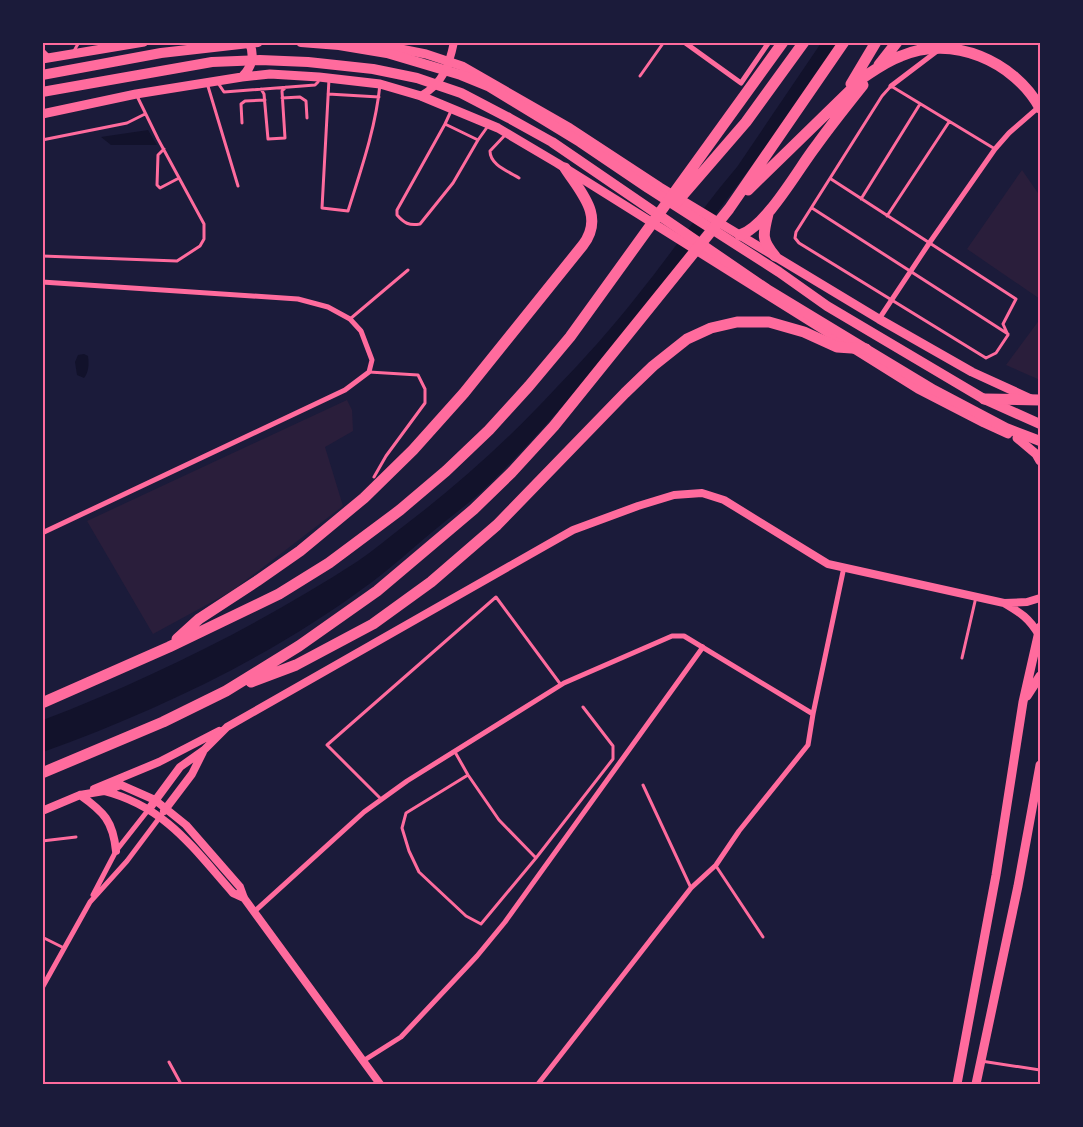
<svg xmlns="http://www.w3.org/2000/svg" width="1083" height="1127" font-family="'Noto Sans',sans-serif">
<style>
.green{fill:#2a1e3b}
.water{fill:#12122b}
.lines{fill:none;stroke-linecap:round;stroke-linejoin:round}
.service{stroke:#ff6b9d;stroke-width:3}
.minor{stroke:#ff6b9d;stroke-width:5}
.tertiary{stroke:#ff6b9d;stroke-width:8}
.secondary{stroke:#ff6b9d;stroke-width:9}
.primary{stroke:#ff6b9d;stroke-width:10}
.motorway{stroke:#ff6b9d;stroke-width:11}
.neatline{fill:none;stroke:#ff6b9d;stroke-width:2}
</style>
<rect width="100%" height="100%" fill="#1b1b3a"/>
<path class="green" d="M1022,170l18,26v103l-73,-50z
M1040,319v61l-34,-15z
M347,400l5,10 1,21 -28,16 18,59 -111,85 -79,43 -66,-113z"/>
<path class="water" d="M821,43h19c-68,97 -138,192 -213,285 -46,58 -95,116 -149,167 -15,13 -32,25 -47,38 -19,16 -39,34 -59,49 -99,74 -213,128 -329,170v-32c109,-42 216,-95 315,-159 16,-11 31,-24 47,-36 54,-41 105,-87 151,-137 28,-29 56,-60 81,-92 34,-42 65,-88 100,-129z
M148,130l9,15h-46l-10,-8z
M84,354l4,2c1,7 1,16 -4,22l-7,-3 -2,-13 3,-7z"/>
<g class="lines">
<path class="service" d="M42,49l7,7
M74,51l5,-9
M640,76l24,-34
M329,79l-7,129 26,3c13,-41 28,-84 32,-127
M207,83l31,103
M218,83l6,9 91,-7 3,-3 1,-4
M261,89l3,5 4,45 17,-1 -3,-47 4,-4
M328,94l51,3
M282,98l18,-1 6,4 1,17
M242,123l-1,-19 4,-3 20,-1
M445,124l6,-13
M507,133l-17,18c0,14 18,20 29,27
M42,140l85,-17 18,-9
M478,140l-33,-16 -48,86v5c7,8 12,11 23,9l33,-41 25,-43 10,-14
M164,149l-6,6 -1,30 3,3 19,-10
M831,179l185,120 -13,25 5,11 -12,18 -10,5 -187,-115 -4,-5 1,-6 86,-136 9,-10 104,63
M861,199l59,-95
M812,208l196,126
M887,216l62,-94
M42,256l135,5 23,-15 4,-7v-15l-46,-85 -22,-45
M350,319l58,-49
M369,372l49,3 7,14v14l-39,53 -12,21
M962,658l14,-61
M455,752l13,23 31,45 37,38
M468,775l-62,38 -4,15 7,23 10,21 47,44 15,8 55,-66 77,-99v-13l-30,-39
M643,785l48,103
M381,799l-54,-54 169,-148 65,88
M42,841l34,-4
M716,866l47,71
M42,937l22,11
M981,1061l59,9
M169,1062l12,22"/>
<path class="minor" d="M684,42l57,41 28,-41
M891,86l58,-44
M42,282l256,17 30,8 22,12 11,12 11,29 -3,12 -24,18 -303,143
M879,319l51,-77 65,-93 14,-16 31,-27
M93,895l23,-44 33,-42
M254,912l110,-100 43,-31 157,-98 108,-47h12l129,78
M42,988l48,-86 37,-41 33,-44
M363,1061l38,-24 76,-81 28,-34 198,-275
M538,1084l153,-196 25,-23 23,-34 69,-86 5,-31 31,-147"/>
<path class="tertiary" d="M421,96c22,-13 28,-30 33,-54
M1004,603l23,-1 13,-4
M94,789l65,-27 60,-31
M104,791c62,16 89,57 129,102l11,5
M80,795c24,17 33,26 36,56
M149,809l31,-42 24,-17 23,-23 346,-197 65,-24 36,-11 28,-2 22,7 104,64 176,39c17,10 25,15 35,32
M42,811l38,-16 24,-4 17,-6 34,15 31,25 54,62 4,11 136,186
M164,811l28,-37 11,-22"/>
<path class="secondary" d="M365,42l61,12 36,12 108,62 90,59 219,132 93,53 59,27
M42,59l102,-17
M242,77c10,-10 13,-22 7,-35
M42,114l94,-20 106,-17 28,-3 49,3 61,7 41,12 77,32 59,35 361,226 66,34 24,11
M1017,438l19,16 4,7
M1027,696l13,-20
M957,1084l39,-209 27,-173 17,-75
M976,1084l42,-198 22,-121"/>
<path class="primary" d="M301,42l38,3 48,8 74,22 27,11 92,56 68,46 131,84 48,34 157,93 56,25
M42,75l119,-22 97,-11
M42,92l170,-30 48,-2 48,2 65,7 44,9 44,15 48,25 43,24 215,147 99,60 68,41 72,38 34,13"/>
<path class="motorway" d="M879,65l18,-23
M851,84l25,-42
M748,190l116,-113c12,-8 23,-16 37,-21 51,-22 113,5 139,52
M676,203l70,-81 58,-80
M768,214c-5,20 -7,26 7,42
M740,235c27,-9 58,-66 76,-89 15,-21 31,-41 47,-61
M984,399l56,1
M177,639l22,-20 58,-38 43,-30 64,-53 49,-48 51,-57 119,-148c22,-29 -2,-52 -18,-77
M251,682l45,-17 77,-41 58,-42 66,-57 128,-132 28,-27 34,-27 24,-11 26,-6h32l35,10 33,15 29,2
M42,703l127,-56 110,-53 50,-31 71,-53 46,-39 43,-41 40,-44 41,-49 213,-295
M42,773l121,-51 63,-31 73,-45 78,-55 97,-82 37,-36 43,-47 175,-217 115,-167"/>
</g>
<rect width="1083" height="1127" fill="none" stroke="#1b1b3a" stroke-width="88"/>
<rect x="44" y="44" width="995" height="1039" class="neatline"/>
</svg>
